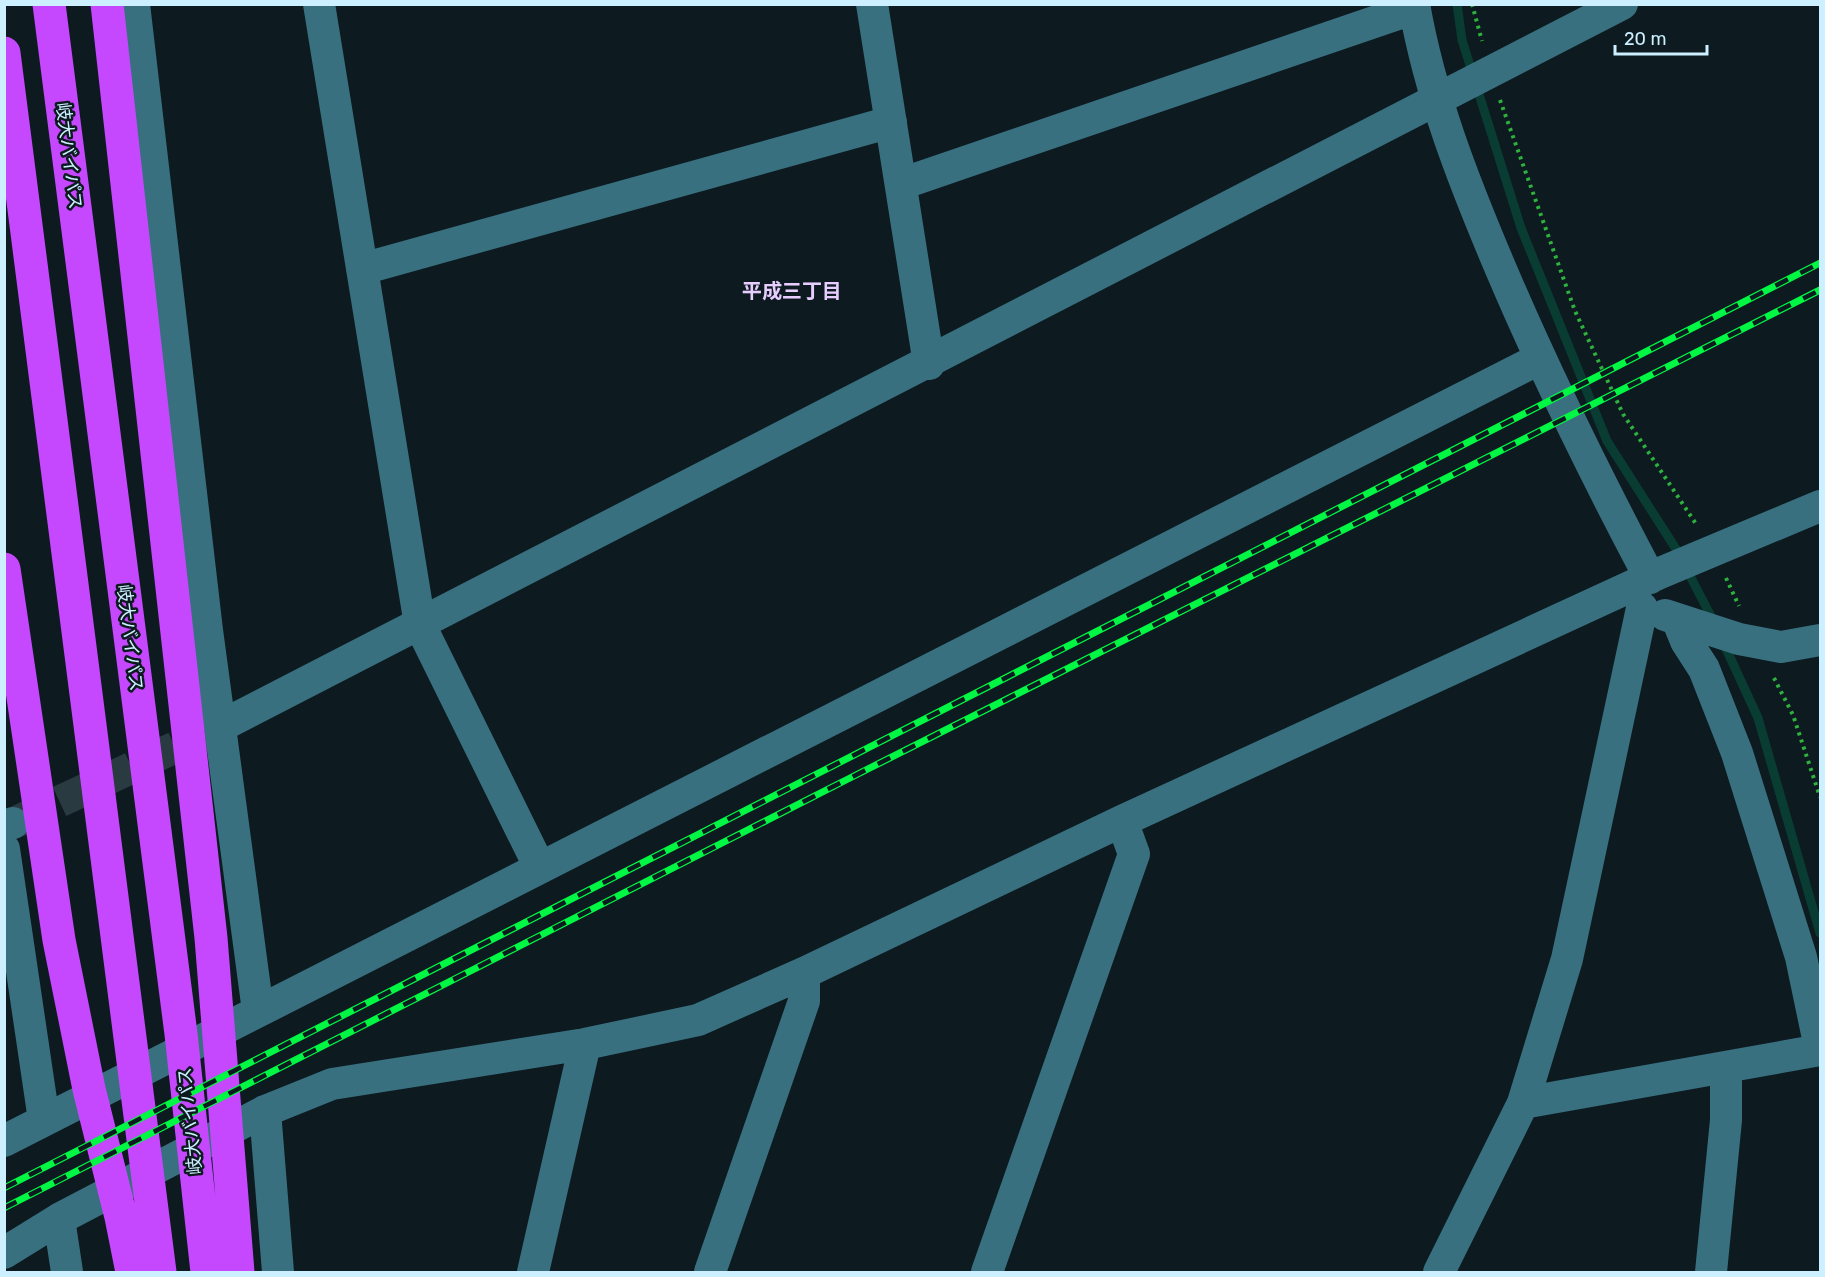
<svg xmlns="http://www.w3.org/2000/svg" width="1825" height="1277" font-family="Rubik,'Noto Sans JP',sans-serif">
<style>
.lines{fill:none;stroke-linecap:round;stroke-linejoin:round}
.stream{stroke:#093d33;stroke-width:9}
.minor-tunnel{stroke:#2a3a41;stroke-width:32;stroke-dasharray:32 16;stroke-linecap:butt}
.path{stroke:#2eb13d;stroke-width:4;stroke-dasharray:3 4.5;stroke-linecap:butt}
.minor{stroke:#38707f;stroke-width:32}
.highway{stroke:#c648fe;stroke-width:33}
.rail-casing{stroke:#02f644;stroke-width:7}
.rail{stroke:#0d1a20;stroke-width:4.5;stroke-dasharray:14;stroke-linecap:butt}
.labels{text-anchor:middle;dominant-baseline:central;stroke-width:5;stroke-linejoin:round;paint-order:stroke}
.street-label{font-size:18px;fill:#ccf0ff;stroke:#0d1a20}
.neighbourhood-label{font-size:20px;font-weight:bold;fill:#e8ceff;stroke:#0d1a20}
</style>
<rect width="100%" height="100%" fill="#0d1a20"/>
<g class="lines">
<path class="stream" d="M1457,4l5,36 59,188 86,213 69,108 39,75
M1723,642l35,76 62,215"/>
<path class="minor-tunnel" d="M16,822l196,-92"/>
<path class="path" d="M1472,4l10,37
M1500,100l75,211 48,103 73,110
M1726,578l13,28
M1774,678l19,37 27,82"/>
<path class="minor" d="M134,4l73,626 51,381
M319,4l101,621 120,243
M872,4l57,360
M1414,4c16,92 50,178 86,263 45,106 96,209 150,311
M901,184l514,-176
M362,269l529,-147
M1665,615l74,24 42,8 39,-7
M1677,619l9,22 18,28 33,84 64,204 19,91
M221,726l1401,-722
M4,826l9,-3
M4,849l40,271
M1523,1103l297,-53
M265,1111l13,161
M4,1141l1535,-782
M59,1219l8,53
M4,1253l55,-34 206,-108 67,-27 253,-40 113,-24 106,-47 318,-152 538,-248 160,-67
M533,1272l52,-228
M710,1272l94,-271v-28
M987,1272l147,-418 -12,-33
M1439,1272l84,-169 44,-144 75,-351
M1711,1272l15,-152v-53"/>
<path class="highway" d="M49,4l132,1030 26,238
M107,4l104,934 27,334
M4,53l156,1219
M4,569l55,371 30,149 32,128 11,55"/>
<defs>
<path id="rail" d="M4,1188l1816,-925
M4,1208l844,-429 972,-489"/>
</defs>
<use href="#rail" class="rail-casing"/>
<use href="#rail" class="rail"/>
</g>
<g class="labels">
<g class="street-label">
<text transform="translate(69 156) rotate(83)">岐大バイパス</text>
<text transform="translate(130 638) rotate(83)">岐大バイパス</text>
<text transform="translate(190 1121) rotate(-96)">岐大バイパス</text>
</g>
<g class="neighbourhood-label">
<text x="792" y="291">平成三丁目</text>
</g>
</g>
<rect width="1825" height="1277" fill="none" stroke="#ccf0ff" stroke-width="12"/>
<path d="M1615 45v9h92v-9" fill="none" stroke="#ccf0ff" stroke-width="3"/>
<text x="1624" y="45" font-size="18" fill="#ccf0ff" stroke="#0d1a20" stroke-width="4.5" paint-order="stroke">20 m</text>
</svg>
